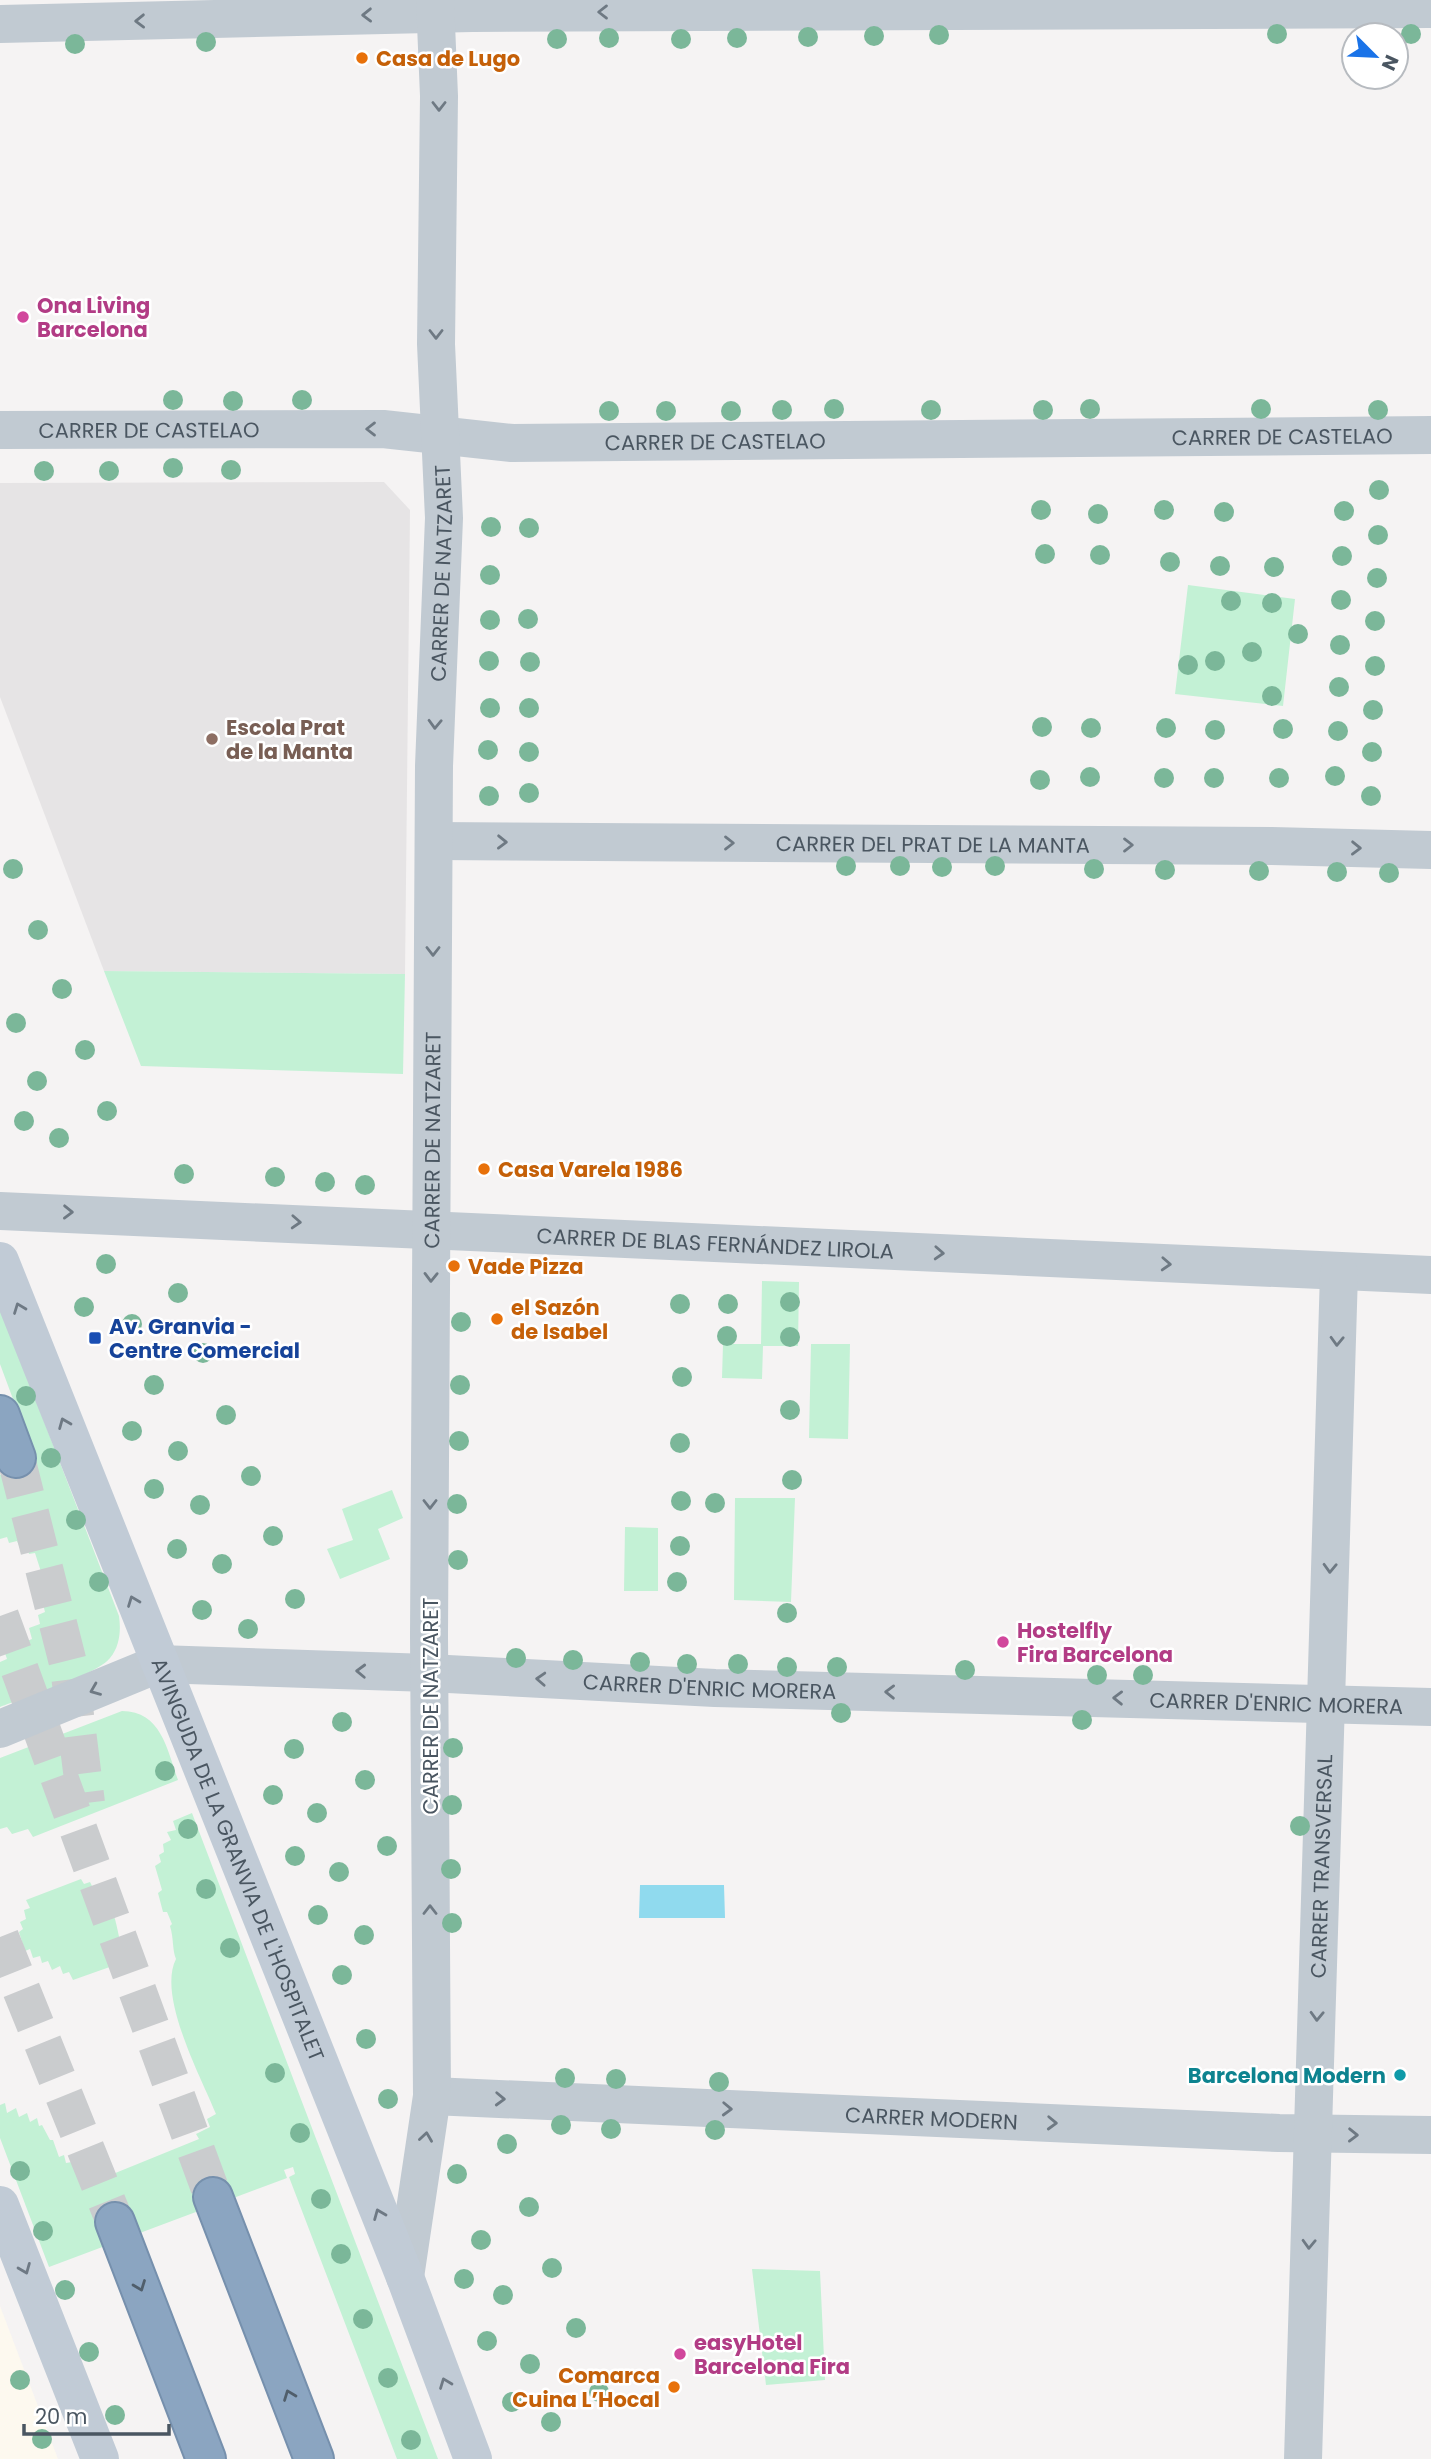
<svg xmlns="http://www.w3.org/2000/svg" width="1431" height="2459" font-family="Poppins,sans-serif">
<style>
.commercial{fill:#fdf9ef}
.education{fill:#e6e4e5}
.green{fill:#c3f1d5}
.water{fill:#90daee}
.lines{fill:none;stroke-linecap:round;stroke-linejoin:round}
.motorway-tunnel{stroke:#caccce;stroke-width:38;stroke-dasharray:38 19;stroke-linecap:butt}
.motorway-casing{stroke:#7690ad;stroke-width:42}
.minor{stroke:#c1cad2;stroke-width:38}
.secondary{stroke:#c1cbd6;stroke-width:38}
.motorway{stroke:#8ba5c1;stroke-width:38}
.tree{fill:#7bb799}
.oneway{stroke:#6e7983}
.oneway2{stroke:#6e7984}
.oneway3{stroke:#505e6b}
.food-dot{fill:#e8710a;stroke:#fff;stroke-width:2.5}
.hotel-dot{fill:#d1479c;stroke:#fff;stroke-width:2.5}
.education-dot{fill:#8d6e63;stroke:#fff;stroke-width:2.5}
.transit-dot{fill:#1a4fb4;stroke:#fff;stroke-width:2.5}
.culture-dot{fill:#0f9aa8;stroke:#fff;stroke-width:2.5}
.labels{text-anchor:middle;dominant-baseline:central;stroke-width:5;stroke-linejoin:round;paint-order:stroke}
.food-label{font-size:21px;font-weight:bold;fill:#c56008;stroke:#fff;text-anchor:start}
.hotel-label{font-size:21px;font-weight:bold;fill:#b23c85;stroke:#fff;text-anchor:start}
.street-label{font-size:21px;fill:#4a5661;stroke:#fff}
.education-label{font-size:21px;font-weight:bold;fill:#785e54;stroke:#fff;text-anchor:start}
.transit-label{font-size:21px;font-weight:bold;fill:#164399;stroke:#fff;text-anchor:start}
.culture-label{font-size:21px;font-weight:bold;fill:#0d838f;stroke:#fff;text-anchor:end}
</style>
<rect width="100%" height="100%" fill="#f5f3f3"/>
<path class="commercial" d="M0,2306l58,153h-58z"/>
<path class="education" d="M384,482l26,28 -5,464 -301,-3 -104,-274v-214z"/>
<path class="green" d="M1188,585l107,14 -12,107 -108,-12z
M104,971l301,3 -2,100 -262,-8z
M762,1281l37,1 -1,64h-35l-1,33 -40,-1 1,-34h38z
M0,1307l119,309c2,14 1,30 -9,42 -13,17 -87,40 -110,49v-45l7,-3 -3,-9 28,-11 -3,-11 11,-4 -2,-9 7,-3 -2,-8 7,-4 -15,-47 -6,1 -2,-8 -7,2 -3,-7 -8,2 -2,-6 -7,2v-64l36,-14 -36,-97z
M811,1344h39l-2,95 -39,-1z
M392,1490l11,28 -25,11 12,30 -50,20 -13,-30 26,-9 -11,-31z
M735,1498h60l-4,104 -57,-2z
M625,1527l33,1v63h-34z
M122,1711c39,0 45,38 56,69l-145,57 -5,-8 -16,5 -5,-7 -7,2v-71z
M192,1813l246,646h-41l-108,-282 6,-3 -2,-7 -9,3 3,8 -238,89 -49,-129v-33l5,-2 2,10 9,-5 3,9 8,-4 3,9 7,-4 2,8 3,-1 8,15h3l6,17 5,-2 2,8 6,-1 3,8 11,-4 3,8 16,-7 3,9 91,-37 -3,-5 14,-7 -3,-8 9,-5c-15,-37 -59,-118 -40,-155 -4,-10 -2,-20 -6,-33l2,-2 -5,-12h-4l-5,-19 4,-3 -7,-24 6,-4 -2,-7 5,-3 -1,-8 8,-4 -4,-8 9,-2 -3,-9z
M81,1879l3,5 6,-2 4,8 5,-1c2,10 7,11 10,17 8,11 8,27 12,37l-4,3 4,17 -48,17 -4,-8 -6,2 -3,-8 -8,4 -4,-9 -6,2 -2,-7 -7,2 -3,-9 -5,2 -6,-19 4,-3 -3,-7 6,-3 -2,-9 6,-2 -4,-8z
M752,2269l68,2 5,109 -59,5z"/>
<path class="water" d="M640,1885h84l1,33h-86z"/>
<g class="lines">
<path class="motorway-tunnel" d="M16,1458l53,209 17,136
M0,1616l213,581
M0,1937l115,285"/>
<defs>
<path id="motorway" d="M0,1415l16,43
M213,2197l101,262
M115,2222l91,237"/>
</defs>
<use href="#motorway" class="motorway-casing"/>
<g class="minor">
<path d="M0,24l472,-11 959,-4"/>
<path id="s1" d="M0,430l383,-1 129,14 919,-8"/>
<path id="s2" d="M434,841l838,5 159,4"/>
<path id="s3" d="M0,1211l1431,64"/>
<path id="s4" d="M0,1729l158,-65 271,9 286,15 716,19"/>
<path id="s5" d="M432,2096l847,37 152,2"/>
<path id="s6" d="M405,2277l27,-181 -3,-460 5,-870 10,-248 -8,-174 3,-248 -4,-96"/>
<path id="s7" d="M1303,2459l36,-1186"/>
</g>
<g class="secondary">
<path id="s8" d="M0,1261l405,1016 68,182"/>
<path d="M0,2205l100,254"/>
</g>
<use href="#motorway" class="motorway"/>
</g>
<g class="tree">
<circle cx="1277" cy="34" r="10"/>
<circle cx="1411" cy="34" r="10"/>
<circle cx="939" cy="35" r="10"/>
<circle cx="874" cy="36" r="10"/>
<circle cx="808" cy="37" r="10"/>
<circle cx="609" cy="38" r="10"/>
<circle cx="737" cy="38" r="10"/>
<circle cx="557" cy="39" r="10"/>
<circle cx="681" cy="39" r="10"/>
<circle cx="206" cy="42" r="10"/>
<circle cx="75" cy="44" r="10"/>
<circle cx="173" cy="400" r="10"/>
<circle cx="302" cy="400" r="10"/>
<circle cx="233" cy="401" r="10"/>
<circle cx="834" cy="409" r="10"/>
<circle cx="1090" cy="409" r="10"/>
<circle cx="1261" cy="409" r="10"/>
<circle cx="782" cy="410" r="10"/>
<circle cx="931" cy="410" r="10"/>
<circle cx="1043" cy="410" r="10"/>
<circle cx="1378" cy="410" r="10"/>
<circle cx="609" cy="411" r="10"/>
<circle cx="666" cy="411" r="10"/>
<circle cx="731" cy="411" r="10"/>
<circle cx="173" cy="468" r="10"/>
<circle cx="231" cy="470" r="10"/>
<circle cx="44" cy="471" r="10"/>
<circle cx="109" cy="471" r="10"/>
<circle cx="1379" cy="490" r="10"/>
<circle cx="1041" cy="510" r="10"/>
<circle cx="1164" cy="510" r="10"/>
<circle cx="1344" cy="511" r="10"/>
<circle cx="1224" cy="512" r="10"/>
<circle cx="1098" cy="514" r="10"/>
<circle cx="491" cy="527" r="10"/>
<circle cx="529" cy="528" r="10"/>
<circle cx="1378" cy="535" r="10"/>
<circle cx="1045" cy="554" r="10"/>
<circle cx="1100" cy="555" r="10"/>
<circle cx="1342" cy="556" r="10"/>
<circle cx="1170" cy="562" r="10"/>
<circle cx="1220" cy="566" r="10"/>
<circle cx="1274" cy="567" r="10"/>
<circle cx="490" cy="575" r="10"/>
<circle cx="1377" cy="578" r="10"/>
<circle cx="1341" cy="600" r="10"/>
<circle cx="1231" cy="601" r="10"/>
<circle cx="1272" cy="603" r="10"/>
<circle cx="528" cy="619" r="10"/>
<circle cx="490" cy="620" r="10"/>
<circle cx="1375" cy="621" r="10"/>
<circle cx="1298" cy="634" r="10"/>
<circle cx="1340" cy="645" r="10"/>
<circle cx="1252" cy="652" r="10"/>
<circle cx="489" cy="661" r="10"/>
<circle cx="1215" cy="661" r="10"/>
<circle cx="530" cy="662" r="10"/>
<circle cx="1188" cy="665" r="10"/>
<circle cx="1375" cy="666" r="10"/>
<circle cx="1339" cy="687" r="10"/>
<circle cx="1272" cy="696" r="10"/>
<circle cx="490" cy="708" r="10"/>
<circle cx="529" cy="708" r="10"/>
<circle cx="1373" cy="710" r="10"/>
<circle cx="1042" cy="727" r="10"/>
<circle cx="1091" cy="728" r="10"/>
<circle cx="1166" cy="728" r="10"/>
<circle cx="1283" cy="729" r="10"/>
<circle cx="1215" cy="730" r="10"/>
<circle cx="1338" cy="731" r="10"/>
<circle cx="488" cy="750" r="10"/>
<circle cx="529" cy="752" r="10"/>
<circle cx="1372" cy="752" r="10"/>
<circle cx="1335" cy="776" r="10"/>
<circle cx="1090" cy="777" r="10"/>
<circle cx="1164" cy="778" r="10"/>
<circle cx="1214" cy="778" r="10"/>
<circle cx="1279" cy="778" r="10"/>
<circle cx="1040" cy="780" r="10"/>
<circle cx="529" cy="793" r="10"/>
<circle cx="489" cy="796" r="10"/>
<circle cx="1371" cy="796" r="10"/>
<circle cx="846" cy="866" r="10"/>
<circle cx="900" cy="866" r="10"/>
<circle cx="995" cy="866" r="10"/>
<circle cx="942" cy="867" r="10"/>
<circle cx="13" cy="869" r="10"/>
<circle cx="1094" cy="869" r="10"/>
<circle cx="1165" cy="870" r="10"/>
<circle cx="1259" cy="871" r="10"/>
<circle cx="1337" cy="872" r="10"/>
<circle cx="1389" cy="873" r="10"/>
<circle cx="38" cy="930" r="10"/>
<circle cx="62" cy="989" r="10"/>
<circle cx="16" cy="1023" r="10"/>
<circle cx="85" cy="1050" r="10"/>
<circle cx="37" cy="1081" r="10"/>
<circle cx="107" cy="1111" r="10"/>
<circle cx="24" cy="1121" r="10"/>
<circle cx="59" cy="1138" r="10"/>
<circle cx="184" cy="1174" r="10"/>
<circle cx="275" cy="1177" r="10"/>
<circle cx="325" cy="1182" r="10"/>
<circle cx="365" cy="1185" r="10"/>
<circle cx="106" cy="1264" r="10"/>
<circle cx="178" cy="1293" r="10"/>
<circle cx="790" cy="1302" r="10"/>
<circle cx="680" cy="1304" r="10"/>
<circle cx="728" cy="1304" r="10"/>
<circle cx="84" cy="1307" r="10"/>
<circle cx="461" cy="1322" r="10"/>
<circle cx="132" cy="1324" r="10"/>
<circle cx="727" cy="1336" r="10"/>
<circle cx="790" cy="1337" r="10"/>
<circle cx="203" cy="1353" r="10"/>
<circle cx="682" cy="1377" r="10"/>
<circle cx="154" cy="1385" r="10"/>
<circle cx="460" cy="1385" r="10"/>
<circle cx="26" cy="1396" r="10"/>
<circle cx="790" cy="1410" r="10"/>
<circle cx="226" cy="1415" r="10"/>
<circle cx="132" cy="1431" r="10"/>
<circle cx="459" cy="1441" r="10"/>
<circle cx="680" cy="1443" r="10"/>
<circle cx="178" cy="1451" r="10"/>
<circle cx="51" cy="1458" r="10"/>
<circle cx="251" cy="1476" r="10"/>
<circle cx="792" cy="1480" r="10"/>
<circle cx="154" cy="1489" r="10"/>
<circle cx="681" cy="1501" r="10"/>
<circle cx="715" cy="1503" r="10"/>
<circle cx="457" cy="1504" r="10"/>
<circle cx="200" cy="1505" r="10"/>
<circle cx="76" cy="1520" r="10"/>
<circle cx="273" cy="1536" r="10"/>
<circle cx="680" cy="1546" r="10"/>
<circle cx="177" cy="1549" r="10"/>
<circle cx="458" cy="1560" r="10"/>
<circle cx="222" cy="1564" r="10"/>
<circle cx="99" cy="1582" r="10"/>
<circle cx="677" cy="1582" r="10"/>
<circle cx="295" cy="1599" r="10"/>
<circle cx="202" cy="1610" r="10"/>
<circle cx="787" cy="1613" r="10"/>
<circle cx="248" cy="1629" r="10"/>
<circle cx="516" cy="1658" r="10"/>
<circle cx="573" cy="1660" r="10"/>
<circle cx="640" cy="1662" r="10"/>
<circle cx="687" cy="1664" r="10"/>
<circle cx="738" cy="1664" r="10"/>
<circle cx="787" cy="1667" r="10"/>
<circle cx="837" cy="1667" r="10"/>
<circle cx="965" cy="1670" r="10"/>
<circle cx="1097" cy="1675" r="10"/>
<circle cx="1143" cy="1675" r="10"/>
<circle cx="841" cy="1713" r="10"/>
<circle cx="1082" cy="1720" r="10"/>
<circle cx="342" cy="1722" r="10"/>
<circle cx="453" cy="1748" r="10"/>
<circle cx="294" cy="1749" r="10"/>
<circle cx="165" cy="1771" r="10"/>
<circle cx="365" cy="1780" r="10"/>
<circle cx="273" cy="1795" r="10"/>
<circle cx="452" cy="1805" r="10"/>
<circle cx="317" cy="1813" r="10"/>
<circle cx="1300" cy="1826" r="10"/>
<circle cx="188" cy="1829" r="10"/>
<circle cx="387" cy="1846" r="10"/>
<circle cx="295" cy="1856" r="10"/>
<circle cx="451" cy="1869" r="10"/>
<circle cx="339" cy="1872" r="10"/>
<circle cx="206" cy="1889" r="10"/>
<circle cx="318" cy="1915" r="10"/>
<circle cx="452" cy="1923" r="10"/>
<circle cx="364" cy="1935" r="10"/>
<circle cx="230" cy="1948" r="10"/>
<circle cx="342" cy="1975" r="10"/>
<circle cx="366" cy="2039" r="10"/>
<circle cx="275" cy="2073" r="10"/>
<circle cx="565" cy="2078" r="10"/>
<circle cx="616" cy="2079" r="10"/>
<circle cx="719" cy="2082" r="10"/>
<circle cx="388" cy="2099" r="10"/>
<circle cx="561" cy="2125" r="10"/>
<circle cx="611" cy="2129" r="10"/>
<circle cx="715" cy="2130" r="10"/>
<circle cx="300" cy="2133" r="10"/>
<circle cx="507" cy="2144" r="10"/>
<circle cx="20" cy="2171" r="10"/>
<circle cx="457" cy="2174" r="10"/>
<circle cx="321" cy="2199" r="10"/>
<circle cx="529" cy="2207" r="10"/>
<circle cx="43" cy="2231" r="10"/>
<circle cx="481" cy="2240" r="10"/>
<circle cx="341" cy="2254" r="10"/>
<circle cx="552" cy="2268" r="10"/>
<circle cx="464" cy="2279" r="10"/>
<circle cx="65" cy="2290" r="10"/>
<circle cx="503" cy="2295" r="10"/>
<circle cx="363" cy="2319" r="10"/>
<circle cx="576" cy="2328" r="10"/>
<circle cx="487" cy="2341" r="10"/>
<circle cx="89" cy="2352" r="10"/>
<circle cx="530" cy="2364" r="10"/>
<circle cx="388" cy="2378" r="10"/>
<circle cx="20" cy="2380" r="10"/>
<circle cx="599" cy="2392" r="10"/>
<circle cx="512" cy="2402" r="10"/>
<circle cx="115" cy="2415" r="10"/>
<circle cx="551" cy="2422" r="10"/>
<circle cx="42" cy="2439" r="10"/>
<circle cx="411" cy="2440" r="10"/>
</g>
<defs><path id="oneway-chevron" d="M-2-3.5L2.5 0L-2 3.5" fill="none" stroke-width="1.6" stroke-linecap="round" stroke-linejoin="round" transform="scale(1.75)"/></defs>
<g class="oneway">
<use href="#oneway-chevron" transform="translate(603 12) rotate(180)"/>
<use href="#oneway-chevron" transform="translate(367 15) rotate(179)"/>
<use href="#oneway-chevron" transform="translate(140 21) rotate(179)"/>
<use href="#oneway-chevron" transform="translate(439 106) rotate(90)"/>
<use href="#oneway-chevron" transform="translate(436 334) rotate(90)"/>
<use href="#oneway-chevron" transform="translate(371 429) rotate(180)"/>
<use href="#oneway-chevron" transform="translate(435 724) rotate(92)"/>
<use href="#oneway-chevron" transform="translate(502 842) rotate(1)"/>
<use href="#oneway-chevron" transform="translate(729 843)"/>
<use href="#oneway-chevron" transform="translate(1128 845)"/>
<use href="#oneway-chevron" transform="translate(1356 848) rotate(1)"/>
<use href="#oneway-chevron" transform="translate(433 951) rotate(90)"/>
<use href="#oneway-chevron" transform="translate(68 1212) rotate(1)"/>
<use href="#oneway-chevron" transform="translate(296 1222) rotate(3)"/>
<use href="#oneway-chevron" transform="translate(939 1253) rotate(3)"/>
<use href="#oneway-chevron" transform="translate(1166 1264) rotate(3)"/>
<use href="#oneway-chevron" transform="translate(431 1277) rotate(91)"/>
<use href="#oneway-chevron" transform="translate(1337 1341) rotate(92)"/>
<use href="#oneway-chevron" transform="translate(430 1504) rotate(90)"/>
<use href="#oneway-chevron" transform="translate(1330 1568) rotate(92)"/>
<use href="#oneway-chevron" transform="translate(361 1671) rotate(-178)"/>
<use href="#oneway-chevron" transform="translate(541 1679) rotate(-177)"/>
<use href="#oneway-chevron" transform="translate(95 1690) rotate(158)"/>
<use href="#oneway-chevron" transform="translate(890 1692) rotate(-179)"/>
<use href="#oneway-chevron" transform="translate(1118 1698) rotate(-179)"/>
<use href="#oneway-chevron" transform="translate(430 1910) rotate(-90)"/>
<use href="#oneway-chevron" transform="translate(1317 2016) rotate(92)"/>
<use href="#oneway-chevron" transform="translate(500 2099) rotate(2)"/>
<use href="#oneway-chevron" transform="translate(727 2109) rotate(2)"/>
<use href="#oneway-chevron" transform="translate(1052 2123) rotate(2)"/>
<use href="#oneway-chevron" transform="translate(1353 2135) rotate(1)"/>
<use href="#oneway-chevron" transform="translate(426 2137) rotate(-82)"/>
<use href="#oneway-chevron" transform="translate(1309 2244) rotate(92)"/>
</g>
<g class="oneway2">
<use href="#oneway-chevron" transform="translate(19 1308) rotate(-111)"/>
<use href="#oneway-chevron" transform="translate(64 1423) rotate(-112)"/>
<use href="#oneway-chevron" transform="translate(133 1601) rotate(-111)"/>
<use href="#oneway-chevron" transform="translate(379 2214) rotate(-112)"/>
<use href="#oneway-chevron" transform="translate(25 2269) rotate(68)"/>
<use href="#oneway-chevron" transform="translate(445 2383) rotate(-111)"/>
</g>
<g class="oneway3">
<use href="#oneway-chevron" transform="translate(140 2286) rotate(69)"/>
<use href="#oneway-chevron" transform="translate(289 2395) rotate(-111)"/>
</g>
<g class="food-dot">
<circle cx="362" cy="58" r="7"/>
<circle cx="484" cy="1169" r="7"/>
<circle cx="454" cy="1266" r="7"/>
<circle cx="497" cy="1319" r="7"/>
<circle cx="674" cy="2387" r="7"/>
</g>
<g class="hotel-dot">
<circle cx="23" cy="317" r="7"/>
<circle cx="1003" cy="1642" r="7"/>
<circle cx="680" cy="2354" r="7"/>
</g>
<circle class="education-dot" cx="212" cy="739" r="7"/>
<rect class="transit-dot" x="88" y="1331" width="14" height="14" rx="3.5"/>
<circle class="culture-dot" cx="1400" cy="2075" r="7"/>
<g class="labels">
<g class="food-label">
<text x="376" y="58">Casa de Lugo</text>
<text x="498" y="1169">Casa Varela 1986</text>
<text x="468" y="1266">Vade Pizza</text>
<text x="511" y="1307">el Sazón<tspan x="511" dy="24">de Isabel</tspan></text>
<text x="660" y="2375" text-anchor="end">Comarca<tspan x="660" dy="24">Cuina L’Hocal</tspan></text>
</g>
<g class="hotel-label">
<text x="37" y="305">Ona Living<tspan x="37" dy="24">Barcelona</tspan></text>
<text x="1017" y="1630">Hostelfly<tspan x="1017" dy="24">Fira Barcelona</tspan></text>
<text x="694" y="2342">easyHotel<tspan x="694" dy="24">Barcelona Fira</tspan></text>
</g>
<g class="street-label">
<text stroke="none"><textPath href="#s1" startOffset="149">CARRER DE CASTELAO</textPath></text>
<text stroke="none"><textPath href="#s1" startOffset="1283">CARRER DE CASTELAO</textPath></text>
<text stroke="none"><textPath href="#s1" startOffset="716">CARRER DE CASTELAO</textPath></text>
<text stroke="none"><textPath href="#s6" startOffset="1706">CARRER DE NATZARET</textPath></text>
<text stroke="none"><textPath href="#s2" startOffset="499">CARRER DEL PRAT DE LA MANTA</textPath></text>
<text stroke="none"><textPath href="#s6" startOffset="1139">CARRER DE NATZARET</textPath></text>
<text stroke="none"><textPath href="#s3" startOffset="716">CARRER DE BLAS FERNÁNDEZ LIROLA</textPath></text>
<text stroke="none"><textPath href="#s4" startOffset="723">CARRER D'ENRIC MORERA</textPath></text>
<text stroke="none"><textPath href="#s4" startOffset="1290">CARRER D'ENRIC MORERA</textPath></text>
<text transform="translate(430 1706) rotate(-90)">CARRER DE NATZARET</text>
<text stroke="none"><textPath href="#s8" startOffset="644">AVINGUDA DE LA GRANVIA DE L'HOSPITALET</textPath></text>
<text stroke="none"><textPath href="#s7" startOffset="593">CARRER TRANSVERSAL</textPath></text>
<text stroke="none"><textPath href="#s5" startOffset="500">CARRER MODERN</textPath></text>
</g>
<g class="education-label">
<text x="226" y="727">Escola Prat<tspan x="226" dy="24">de la Manta</tspan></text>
</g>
<g class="transit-label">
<text x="109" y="1326">Av. Granvia -<tspan x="109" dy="24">Centre Comercial</tspan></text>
</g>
<g class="culture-label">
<text x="1386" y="2075">Barcelona Modern</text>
</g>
</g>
<g transform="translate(1375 56) rotate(114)"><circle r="33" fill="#ffffff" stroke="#b7bbc0" stroke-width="2"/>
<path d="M0-5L12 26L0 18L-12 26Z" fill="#1a73e8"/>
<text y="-10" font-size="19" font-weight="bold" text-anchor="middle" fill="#4a5661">N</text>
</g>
<path d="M24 2424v10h145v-10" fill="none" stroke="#4a5661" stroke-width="3.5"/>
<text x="35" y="2424" font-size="21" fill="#4a5661" stroke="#ffffff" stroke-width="5" paint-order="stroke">20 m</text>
</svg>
